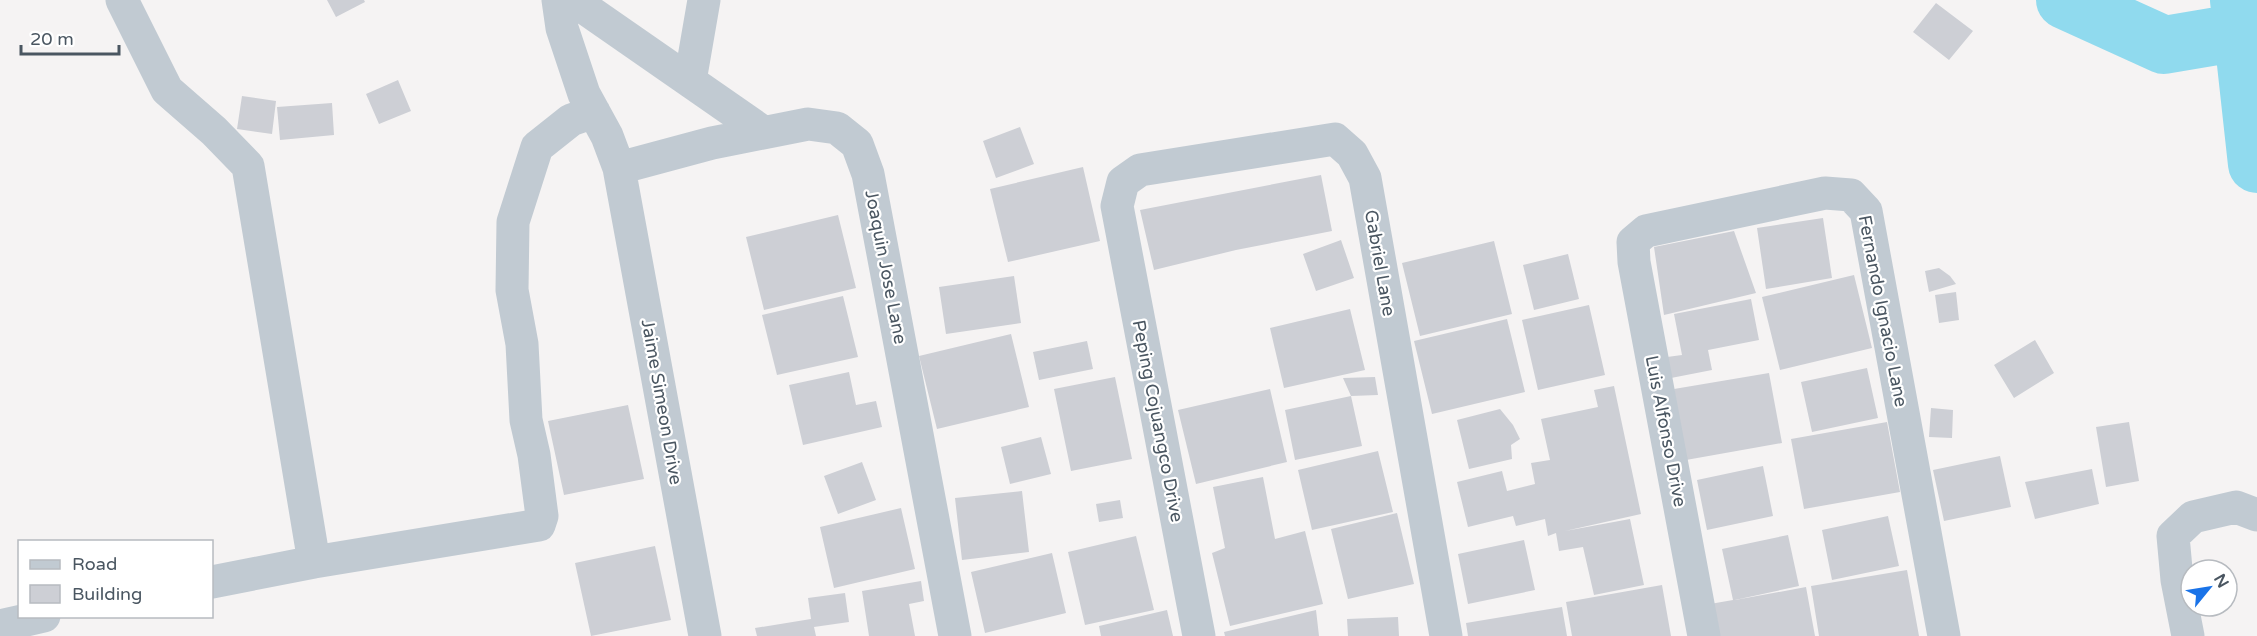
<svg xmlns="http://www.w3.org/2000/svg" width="2257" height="636" font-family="'Varela Round',sans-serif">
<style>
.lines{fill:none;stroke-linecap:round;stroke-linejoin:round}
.river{stroke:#90daee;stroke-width:58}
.building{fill:#cdcfd5}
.minor{stroke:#c1cad2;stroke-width:33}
.labels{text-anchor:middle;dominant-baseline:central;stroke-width:4.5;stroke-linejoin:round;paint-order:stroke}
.street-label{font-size:18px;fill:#4a5661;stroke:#fff}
</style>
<rect width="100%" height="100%" fill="#f5f3f3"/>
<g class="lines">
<path class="river" d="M2065,0l99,45 77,-13
M2239,0l18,164"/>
</g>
<path class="building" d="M327,0h37l1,2 -29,15z
M1936,3l37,28 -24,29 -36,-28z
M398,80l13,31 -32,13 -13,-30z
M242,96l34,5 -4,33 -35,-5z
M332,103l2,32 -54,5 -3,-33z
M1020,127l14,37 -38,14 -13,-37z
M1083,167l17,74 -92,21 -18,-73z
M1321,175l11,56 -96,19 -82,20 -14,-60z
M838,215l18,73 -92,22 -18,-73z
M1823,218l9,60 -66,11 -9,-61z
M1734,231l22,62 -92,22 -10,-68z
M1341,240l13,38 -38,13 -13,-37z
M1494,241l18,73 -92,22 -18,-73z
M1568,254l11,45 -45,11 -11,-45z
M1939,268l11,8 6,8 -27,8 -4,-21z
M1854,275l18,73 -92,22 -18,-73z
M1014,276l7,47 -75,11 -7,-47z
M1956,292l3,28 -20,3 -4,-28z
M843,296l15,61 -81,18 -15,-60z
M1751,299l8,41 -51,10 4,20 -41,8 -4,-21 15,-2 -8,-41z
M1589,305l16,70 -67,15 -16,-70z
M1350,309l15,61 -81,18 -14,-60z
M1507,319l18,73 -93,22 -18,-73z
M1011,334l18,73 -92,22 -18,-73z
M2035,340l19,33 -40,25 -20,-33z
M1087,341l6,28 -54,11 -6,-28z
M1867,368l11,50 -66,14 -11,-50z
M849,372l7,33 20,-4 6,26 -79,18 -14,-60z
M1769,373l13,70 -96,17 -12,-71z
M1115,377l17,82 -61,12 -17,-82z
M1375,377l3,18 -27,1 -8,-18z
M1614,386l27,128 -76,17 65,-12 14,66 -50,10 -11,-48 -24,4 -3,-18 -8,3 -3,-17 -29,7 -3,-10 -45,11 -11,-45 45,-11 5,20 28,-7 -4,-21 19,-3 -9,-41 57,-12 -4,-17z
M1270,389l17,73 -91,22 -18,-74z
M1351,396l11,50 -67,14 -10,-50z
M628,405l16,74 -80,16 -16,-74z
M1931,408l22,2 -1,28 -23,-1z
M1500,409l13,16 7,14 -9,6 1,14 -43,10 -12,-49z
M1887,422l13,70 -96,17 -13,-70z
M2129,422l10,59 -33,6 -10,-60z
M1041,437l10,37 -41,10 -9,-37z
M1378,451l15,61 -81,18 -14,-60z
M2000,456l11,51 -67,14 -11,-51z
M862,462l14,38 -38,14 -14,-38z
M1763,466l10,50 -66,14 -10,-50z
M2092,469l7,35 -64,15 -10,-37z
M1263,477l12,62 30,-8 18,73 -93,22 -18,-73 13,-5 -12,-61z
M1022,491l7,61 -67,8 -7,-62z
M1120,500l3,18 -24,4 -3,-18z
M901,508l14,61 -81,19 -14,-61z
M1397,513l17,71 -66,15 -17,-70z
M1888,516l11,50 -67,14 -10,-50z
M1788,535l11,51 -64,14 71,-13 9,49h-99l-6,-32 23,-4 -11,-51z
M1136,536l18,74 -69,15 -17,-73z
M1524,540l11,50 -67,14 -10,-50z
M655,546l16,74 -80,16 -16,-73z
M1052,553l14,60 -81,20 -14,-61z
M1907,570l12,66h-100l-8,-50z
M921,581l3,20 -15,3 6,32h-46l-7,-45z
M1662,585l9,51h-99l-6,-34z
M845,593l4,29 -35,5 2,9h-59l-2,-8 56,-9 -3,-21z
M1562,607l5,29h-99l-2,-13z
M1167,610l6,26h-72l-2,-10z
M1316,610l3,26h-94l-1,-4z
M1398,617l1,19h-51l-1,-17z"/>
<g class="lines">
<path class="minor" d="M122,0l45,90 47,41 34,35 66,396
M558,0l4,28 22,66 23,42 12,32 86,468
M573,0l190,132
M690,81l14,-81
M619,168l93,-25 96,-19 29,4 20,16 11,30 87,462
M212,582l102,-20 225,-37 3,-9 -8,-61 -8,-35 -4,-76 -10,-54 1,-68 24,-75 34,-27 23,-8
M0,626l44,-10
M1199,636l-82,-430 6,-24 17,-12 195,-31 17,15 13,24 81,458
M1704,636l-70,-374 -1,-20 13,-11 179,-38 26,2 15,16 78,425
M2188,636l-11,-56 -4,-44 20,-19 43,-10 21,8"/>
</g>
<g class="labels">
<g class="street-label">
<text transform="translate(1380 263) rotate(80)">Gabriel Lane</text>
<text transform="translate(886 267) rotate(79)">Joaquin Jose Lane</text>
<text transform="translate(1883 311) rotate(79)">Fernando Ignacio Lane</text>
<text transform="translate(662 402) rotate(80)">Jaime Simeon Drive</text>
<text transform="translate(1158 421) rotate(79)">Peping Cojuangco Drive</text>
<text transform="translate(1666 431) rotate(79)">Luis Alfonso Drive</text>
</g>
</g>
<rect x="18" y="540" width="195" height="78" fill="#ffffff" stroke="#b7bbc0" stroke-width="1.5"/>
<rect x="30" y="560" width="30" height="9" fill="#c1cad2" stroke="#b7bbc0" stroke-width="1.5"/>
<text x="72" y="570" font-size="18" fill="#4a5661">Road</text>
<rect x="30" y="585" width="30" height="18" fill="#cdcfd5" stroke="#b7bbc0" stroke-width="1.5"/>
<text x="72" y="600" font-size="18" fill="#4a5661">Building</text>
<g transform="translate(2209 588) rotate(60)"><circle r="28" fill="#ffffff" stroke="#b7bbc0" stroke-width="1.5"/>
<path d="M0-4.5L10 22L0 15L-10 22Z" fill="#1a73e8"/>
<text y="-9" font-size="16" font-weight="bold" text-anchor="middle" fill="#4a5661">N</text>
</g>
<path d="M21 45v9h98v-9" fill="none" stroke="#4a5661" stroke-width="3"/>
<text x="30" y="45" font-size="18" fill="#4a5661" stroke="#ffffff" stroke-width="4.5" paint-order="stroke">20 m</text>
</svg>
